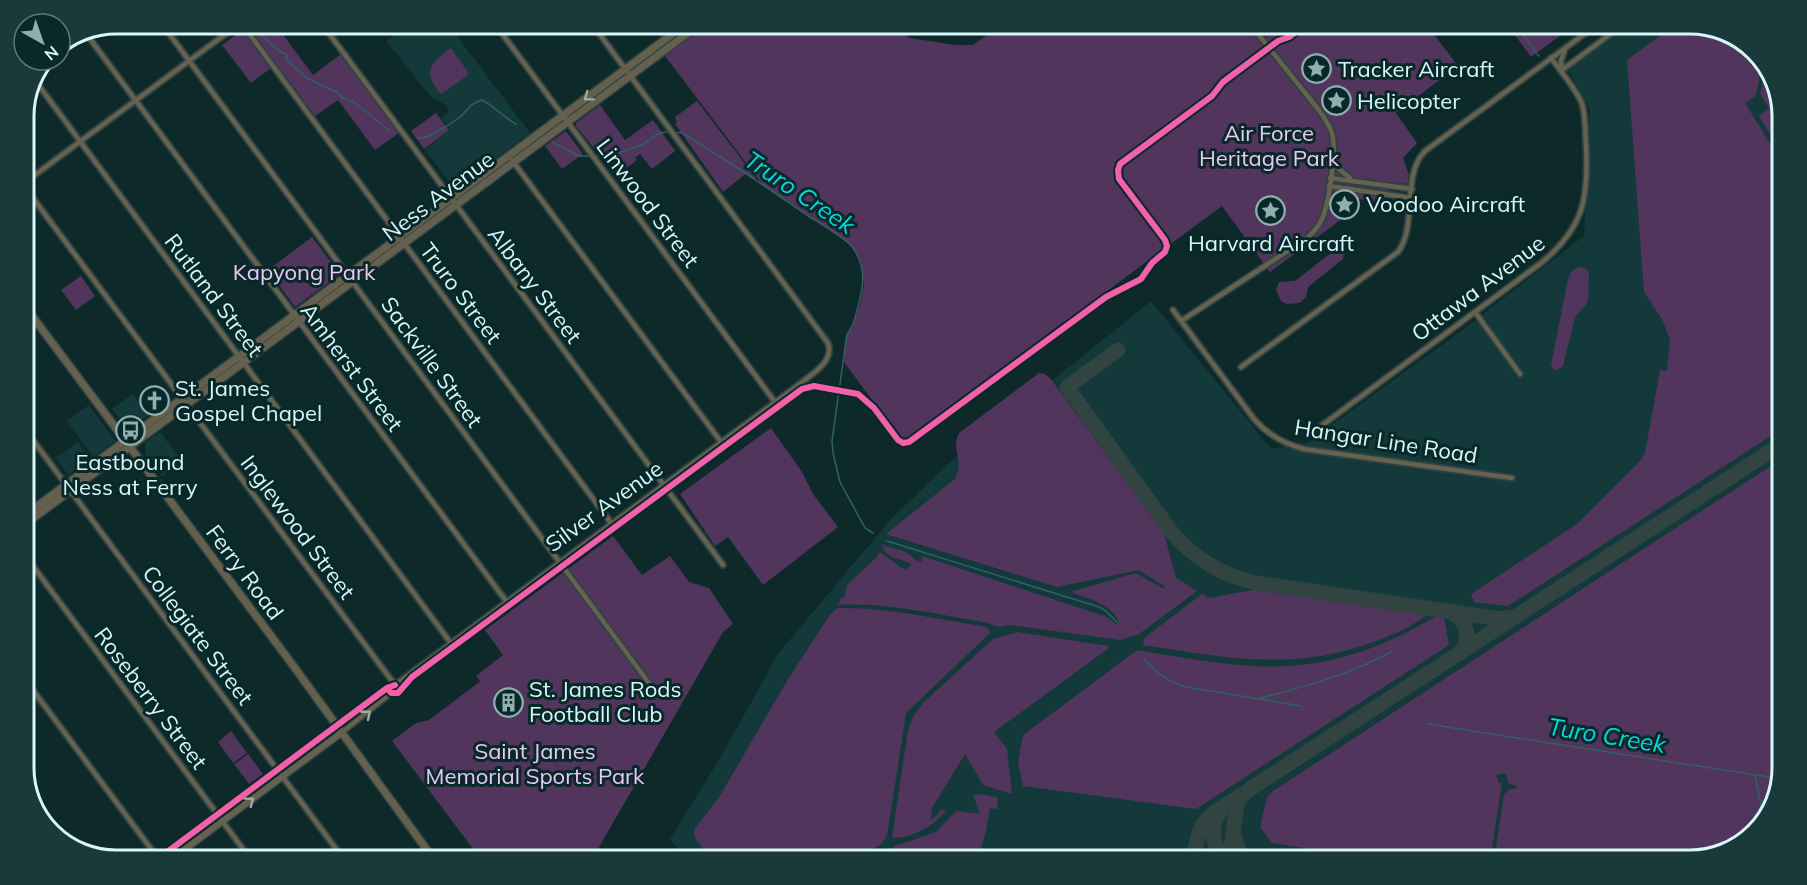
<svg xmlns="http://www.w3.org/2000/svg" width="1807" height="885" font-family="Mulish,sans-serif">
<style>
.built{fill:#14393a}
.green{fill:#51355d}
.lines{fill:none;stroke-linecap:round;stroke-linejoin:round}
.stream{stroke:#306163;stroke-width:1.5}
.taxiway{stroke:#314442;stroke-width:15}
.minor-casing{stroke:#2d4344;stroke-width:8}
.tertiary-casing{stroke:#2d4344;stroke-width:9}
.secondary-casing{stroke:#2d4344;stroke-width:10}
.minor{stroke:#67614f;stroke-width:4.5}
.tertiary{stroke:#67614f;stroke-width:6}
.secondary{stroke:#65604d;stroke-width:7}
.cycleway-casing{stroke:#082829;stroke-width:10}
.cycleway{stroke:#f560ab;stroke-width:6}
.oneway{stroke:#9faca2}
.oneway2{stroke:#a0aca4}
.labels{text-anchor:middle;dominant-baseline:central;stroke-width:6;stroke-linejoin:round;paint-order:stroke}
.poi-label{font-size:22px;fill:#d9f7f8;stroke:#082829;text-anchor:start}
.park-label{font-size:22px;fill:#ebc9f4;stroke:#082829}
.street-label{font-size:22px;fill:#d9f7f8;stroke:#082829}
.water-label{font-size:24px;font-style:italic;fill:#03d8de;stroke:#082829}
.rim{fill:none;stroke:#d9f7f8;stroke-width:3}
</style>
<rect width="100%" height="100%" fill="#0e292a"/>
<path class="built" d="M408,24h40l82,109 -76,55 -29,-38 25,-21 -8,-11 7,-8 -3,-5 -15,-8 -45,-56z
M1626,24h65l40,9 37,32 15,45v659l-9,40 -32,37 -51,15h-1002l-19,-22 49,-79 59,-106 112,-134 57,-55 204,-164 120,148 36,-6 157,-114 120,-93 6,-127 -23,-41z
M133,394l16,21 -21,15 -16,-21z
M89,405l26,36 -22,16 -26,-36z
M160,432l22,29 -20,15 -17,-23 1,-11z
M78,442l12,16 -22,17 -12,-17z"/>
<path class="green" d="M252,24h23l38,51 28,-21 58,79 -24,17 -37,-50 -23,16 -67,-89z
M700,24h189l21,14 46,7h17l29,-21h444l-6,4 -1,4 -4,4 23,30 -62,47 21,30 -14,15 6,17 -1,9 -19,-2 -3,21 -27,-4 -1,8 -88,65 -48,-66 -319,236 -59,-80 3,-28 5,-6 8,-23 4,-21 -3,-23 -9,-15 -90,-62 -100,-132z
M1507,24h69l-45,33z
M1676,24h15l40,9 30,26 1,4 -6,33 -11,7 38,62v263l-275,178 -34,-4 -3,-8 106,-70 63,-63 5,-8 15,-83 7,1 3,-31 -7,-19 -19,-29 -17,-232z
M243,30l28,38 -20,15 -29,-38z
M451,48l17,24 -1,4 -26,18c-19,-21 -11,-32 10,-46z
M1768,68l15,42v45l-24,-39 10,-8 -9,-14 5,-24z
M697,101l59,77 -3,2 -6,-7 -24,19 -48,-68 2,-2 -2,-5z
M600,105l25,35 28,-20 22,31 -23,18 -12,-15 -5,4 2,2 -21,16 -40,-50v-3z
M436,113l13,17 -25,19 -13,-18z
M566,131l17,23 -21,15 -17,-23z
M312,237l28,37 -45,33 -27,-37z
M1341,248l3,4 -1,7 -35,28 -2,10 -6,6 -13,1 -6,-3 -5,-11 3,-8 16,-1 41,-32z
M1579,267l6,1 4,4 -1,29 -4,6 -9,10 -12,49 -8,5 -4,-6 17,-86 3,-7z
M81,276l14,20 -19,14 -15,-20z
M1039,373l6,1 5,4 114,155 12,45 21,13 -58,43 -19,6 -110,-15 -12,2 -10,-4c-49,-8 -100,-21 -150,-18l3,-7 4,-1 2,-12 30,-28 3,-5 22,16 4,2 5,-6c-11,-6 -26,-5 -29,-20 8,5 15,4 23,8 7,3 8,8 16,10l1,-6 185,61 10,8 2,-2c-5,-19 -33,-25 -49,-31l66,-19 28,16v-3l-25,-16 -82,17 -171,-53 69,-55c10,-22 -5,-28 4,-46z
M771,428l31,44 11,22 25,33 -75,58 -35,-48 -13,9 -35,-52z
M1783,458v311l-9,40 -32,37 -51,15h-197l10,-67 6,-5h6l1,-3 -9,-3 -1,-7 -3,-3 -10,3 3,1 2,6h3l-12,78h-102l-116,-18 -12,-16 7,-30 6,-6z
M613,536l29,39 28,-19 19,26 20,6 24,36 -10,8 -132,229h-109l-90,-120 24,-18 13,-3 49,-37 2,-2 -4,-5 27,-21 -18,-25z
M1259,589l166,25v2c-14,11 -32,19 -49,25 -82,31 -150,17 -233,4l1,-7 58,-44 7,4z
M837,608c51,-1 100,11 150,19l3,6 -84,80 -19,123 -7,9 -33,16h-134l-16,-20 -3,-6 1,-7 23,-29 69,-118 42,-65z
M1437,616l7,1 5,28 -253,164 -173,-23 -5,-24 5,-27 113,-84v-1c39,6 79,14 118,16 68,4 125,-16 183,-50z
M1017,632l91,14 1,2 -115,84 13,17 5,45 -29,-9 -18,-31 -33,54 -1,11 1,1 10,-11 4,1c-11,16 -34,28 -54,28l16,-108 6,-15 10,-13 69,-63z
M231,731l16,22 -14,10 -15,-21z
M248,754l15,20 -14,10 -15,-20z
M983,794l15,4 -1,11 -7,-1 -4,23 -9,30h-87l-2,-2 2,-9 5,-4 41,-14 20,-21 24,3 -7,-19z"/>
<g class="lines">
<path class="stream" d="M1515,24l21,28
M258,32l21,19 8,4v5l20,18 31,15 3,4 13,5 36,29
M1537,54l2,2
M674,132l8,1c43,26 85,54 126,83 13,8 36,20 45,32 16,22 9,46 2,70 -2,6 -3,10 -8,16l-15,107 1,12 7,29 25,46 8,5
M418,138c9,2 34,-15 42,-21 8,-7 10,-14 22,-17 12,6 21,17 34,24
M552,142l27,14h12
M596,156c17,-1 32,-5 47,-12 10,-5 14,-13 26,-12
M887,541l212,66 7,4 12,12
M1144,659c13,15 24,22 42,28l116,19
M1261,698c46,-12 90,-24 132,-47
M1428,724l353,55
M1755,776l9,44"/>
<path class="taxiway" d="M1118,350l-51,37 103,143c23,28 52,46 87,53l243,36 13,-2
M1450,612c18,8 22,27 9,42
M1222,809c-14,17 -11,40 7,52
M1234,834l4,15 10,12
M1193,861c7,-46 12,-42 49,-66
M1229,861l8,-56 4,-8 9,-8 533,-346"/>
<defs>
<path id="minor" d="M162,24l492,666
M242,24l369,499
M322,24l401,541
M495,24l280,378
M88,36l418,565
M1562,70l62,-46
M1562,72l-1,-11 4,-12
M37,83l413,559
M1335,157l3,11 12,10
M512,160l209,282
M1330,178l82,11
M24,183l215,-159
M24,186l371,499
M1329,186l82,12
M1173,310l81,109c13,15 30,25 50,30l208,29
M1475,312l45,62
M1181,321l125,-82c7,-6 13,-13 17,-22 6,-17 14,-66 9,-84 -3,-9 -8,-16 -14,-24l-68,-85
M1241,367l157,-115c20,-27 3,-77 27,-101l173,-127
M24,428l321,433
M1309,435l232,-172c43,-35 48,-65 45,-118 -1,-13 0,-29 -4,-41 -6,-16 -21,-32 -31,-46
M24,554l228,307
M24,678l136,183
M336,726l51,-38 8,-3 410,-305c11,-9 29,-20 23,-37l-236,-319
M341,733l50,-40 4,-8
M38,816l7,9"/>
<path id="tertiary" d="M155,861l181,-135
M169,861l172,-128"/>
<path id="secondary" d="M24,305l268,359 143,197
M24,516l662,-492
M24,525l676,-501"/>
</defs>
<use href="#minor" class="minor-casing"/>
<use href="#tertiary" class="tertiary-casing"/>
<use href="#secondary" class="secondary-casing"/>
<use href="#minor" class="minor"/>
<use href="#tertiary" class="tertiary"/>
<use href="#secondary" class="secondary"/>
<defs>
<path id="cycleway" d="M387,688l4,5h7l14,-16 390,-288 12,-3 44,8 16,14 24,32 5,3 6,-1 197,-145 35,-18 11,-16 13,-11 2,-6 -2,-6 -46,-61 -1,-9 2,-6 92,-68 11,-14 55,-41 11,-4 17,-13
M155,861l232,-173 8,-3"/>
</defs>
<use href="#cycleway" class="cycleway-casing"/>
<use href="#cycleway" class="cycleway"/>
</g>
<defs><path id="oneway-chevron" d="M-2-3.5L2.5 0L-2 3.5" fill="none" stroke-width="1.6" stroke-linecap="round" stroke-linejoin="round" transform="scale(1.5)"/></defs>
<use class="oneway" href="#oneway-chevron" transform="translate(588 97) rotate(143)"/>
<g class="oneway2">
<use href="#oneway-chevron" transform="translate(367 714) rotate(-39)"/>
<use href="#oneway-chevron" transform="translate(250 801) rotate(-37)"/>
</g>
<defs>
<symbol id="sight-ring" viewBox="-11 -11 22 22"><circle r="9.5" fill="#082829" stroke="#92afb0" stroke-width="1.5"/><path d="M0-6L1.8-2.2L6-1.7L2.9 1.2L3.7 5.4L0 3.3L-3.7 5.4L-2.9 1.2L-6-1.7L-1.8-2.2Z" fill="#92afb0"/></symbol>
<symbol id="church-ring" viewBox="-11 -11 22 22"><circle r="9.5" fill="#082829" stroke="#92afb0" stroke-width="1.5"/><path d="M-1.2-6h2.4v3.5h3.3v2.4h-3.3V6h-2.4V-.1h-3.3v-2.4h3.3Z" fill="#92afb0"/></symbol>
<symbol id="bus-ring" viewBox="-11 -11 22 22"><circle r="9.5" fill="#082829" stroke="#92afb0" stroke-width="1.5"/><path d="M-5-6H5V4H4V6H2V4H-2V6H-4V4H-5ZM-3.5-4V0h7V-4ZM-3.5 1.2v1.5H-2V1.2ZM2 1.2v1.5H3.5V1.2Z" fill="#92afb0"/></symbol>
<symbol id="building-ring" viewBox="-11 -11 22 22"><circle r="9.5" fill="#082829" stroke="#92afb0" stroke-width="1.5"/><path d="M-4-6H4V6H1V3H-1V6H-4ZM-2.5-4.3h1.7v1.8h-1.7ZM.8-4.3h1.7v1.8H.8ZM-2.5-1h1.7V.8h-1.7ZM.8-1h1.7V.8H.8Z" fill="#92afb0"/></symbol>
</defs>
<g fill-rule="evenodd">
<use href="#sight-ring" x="1300" y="52" width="33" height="33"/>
<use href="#sight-ring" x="1320" y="84" width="33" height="33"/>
<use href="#sight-ring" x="1328" y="188" width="33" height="33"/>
<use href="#sight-ring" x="1254" y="194" width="33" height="33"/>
<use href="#church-ring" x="138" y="384" width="33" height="33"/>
<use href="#bus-ring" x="114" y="414" width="33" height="33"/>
<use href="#building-ring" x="492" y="686" width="33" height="33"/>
</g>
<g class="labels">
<g class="poi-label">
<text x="1338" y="69">Tracker Aircraft</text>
<text x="1357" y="101">Helicopter</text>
<text x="1366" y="204">Voodoo Aircraft</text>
<text x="1271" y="243" text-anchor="middle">Harvard Aircraft</text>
<text x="175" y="388">St. James<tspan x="175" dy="25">Gospel Chapel</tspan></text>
<text x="130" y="462" text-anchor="middle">Eastbound<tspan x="130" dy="25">Ness at Ferry</tspan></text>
<text x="529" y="689">St. James Rods<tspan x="529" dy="25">Football Club</tspan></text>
</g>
<g class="park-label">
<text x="1269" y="133">Air Force<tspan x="1269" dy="25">Heritage Park</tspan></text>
<text x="304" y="272">Kapyong Park</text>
<text x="535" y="751">Saint James<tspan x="535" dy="25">Memorial Sports Park</tspan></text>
</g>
<g class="street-label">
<text transform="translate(438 196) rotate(-37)">Ness Avenue</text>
<text transform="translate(648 203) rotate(53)">Linwood Street</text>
<text transform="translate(535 285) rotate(53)">Albany Street</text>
<text transform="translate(1478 288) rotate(-37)">Ottawa Avenue</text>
<text transform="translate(461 293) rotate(53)">Truro Street</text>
<text transform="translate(214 295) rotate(53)">Rutland Street</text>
<text transform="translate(432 362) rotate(54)">Sackville Street</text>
<text transform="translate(352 367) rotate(53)">Amherst Street</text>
<text transform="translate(1386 441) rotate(9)">Hangar Line Road</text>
<text transform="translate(604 506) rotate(-36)">Silver Avenue</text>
<text transform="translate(298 527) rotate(53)">Inglewood Street</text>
<text transform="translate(245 572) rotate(53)">Ferry Road</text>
<text transform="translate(198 635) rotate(53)">Collegiate Street</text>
<text transform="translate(151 698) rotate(53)">Roseberry Street</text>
</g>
<g class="water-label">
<text transform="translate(800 192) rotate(34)">Truro Creek</text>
<text transform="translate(1607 735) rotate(9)">Turo Creek</text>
</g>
</g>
<path d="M0 0H1807V885H0ZM116 34H1690A82 82 0 0 1 1772 116V768A82 82 0 0 1 1690 850H116A82 82 0 0 1 34 768V116A82 82 0 0 1 116 34Z" fill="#19393a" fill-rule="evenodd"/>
<path class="rim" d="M116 34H1690A82 82 0 0 1 1772 116V768A82 82 0 0 1 1690 850H116A82 82 0 0 1 34 768V116A82 82 0 0 1 116 34Z"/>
<g transform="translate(42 42) rotate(140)"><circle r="28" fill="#082829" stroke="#5c7b7c" stroke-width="1.5"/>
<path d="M0-4.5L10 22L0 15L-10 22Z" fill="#92afb0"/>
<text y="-9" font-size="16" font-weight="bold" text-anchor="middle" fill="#d9f7f8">N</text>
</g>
</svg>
